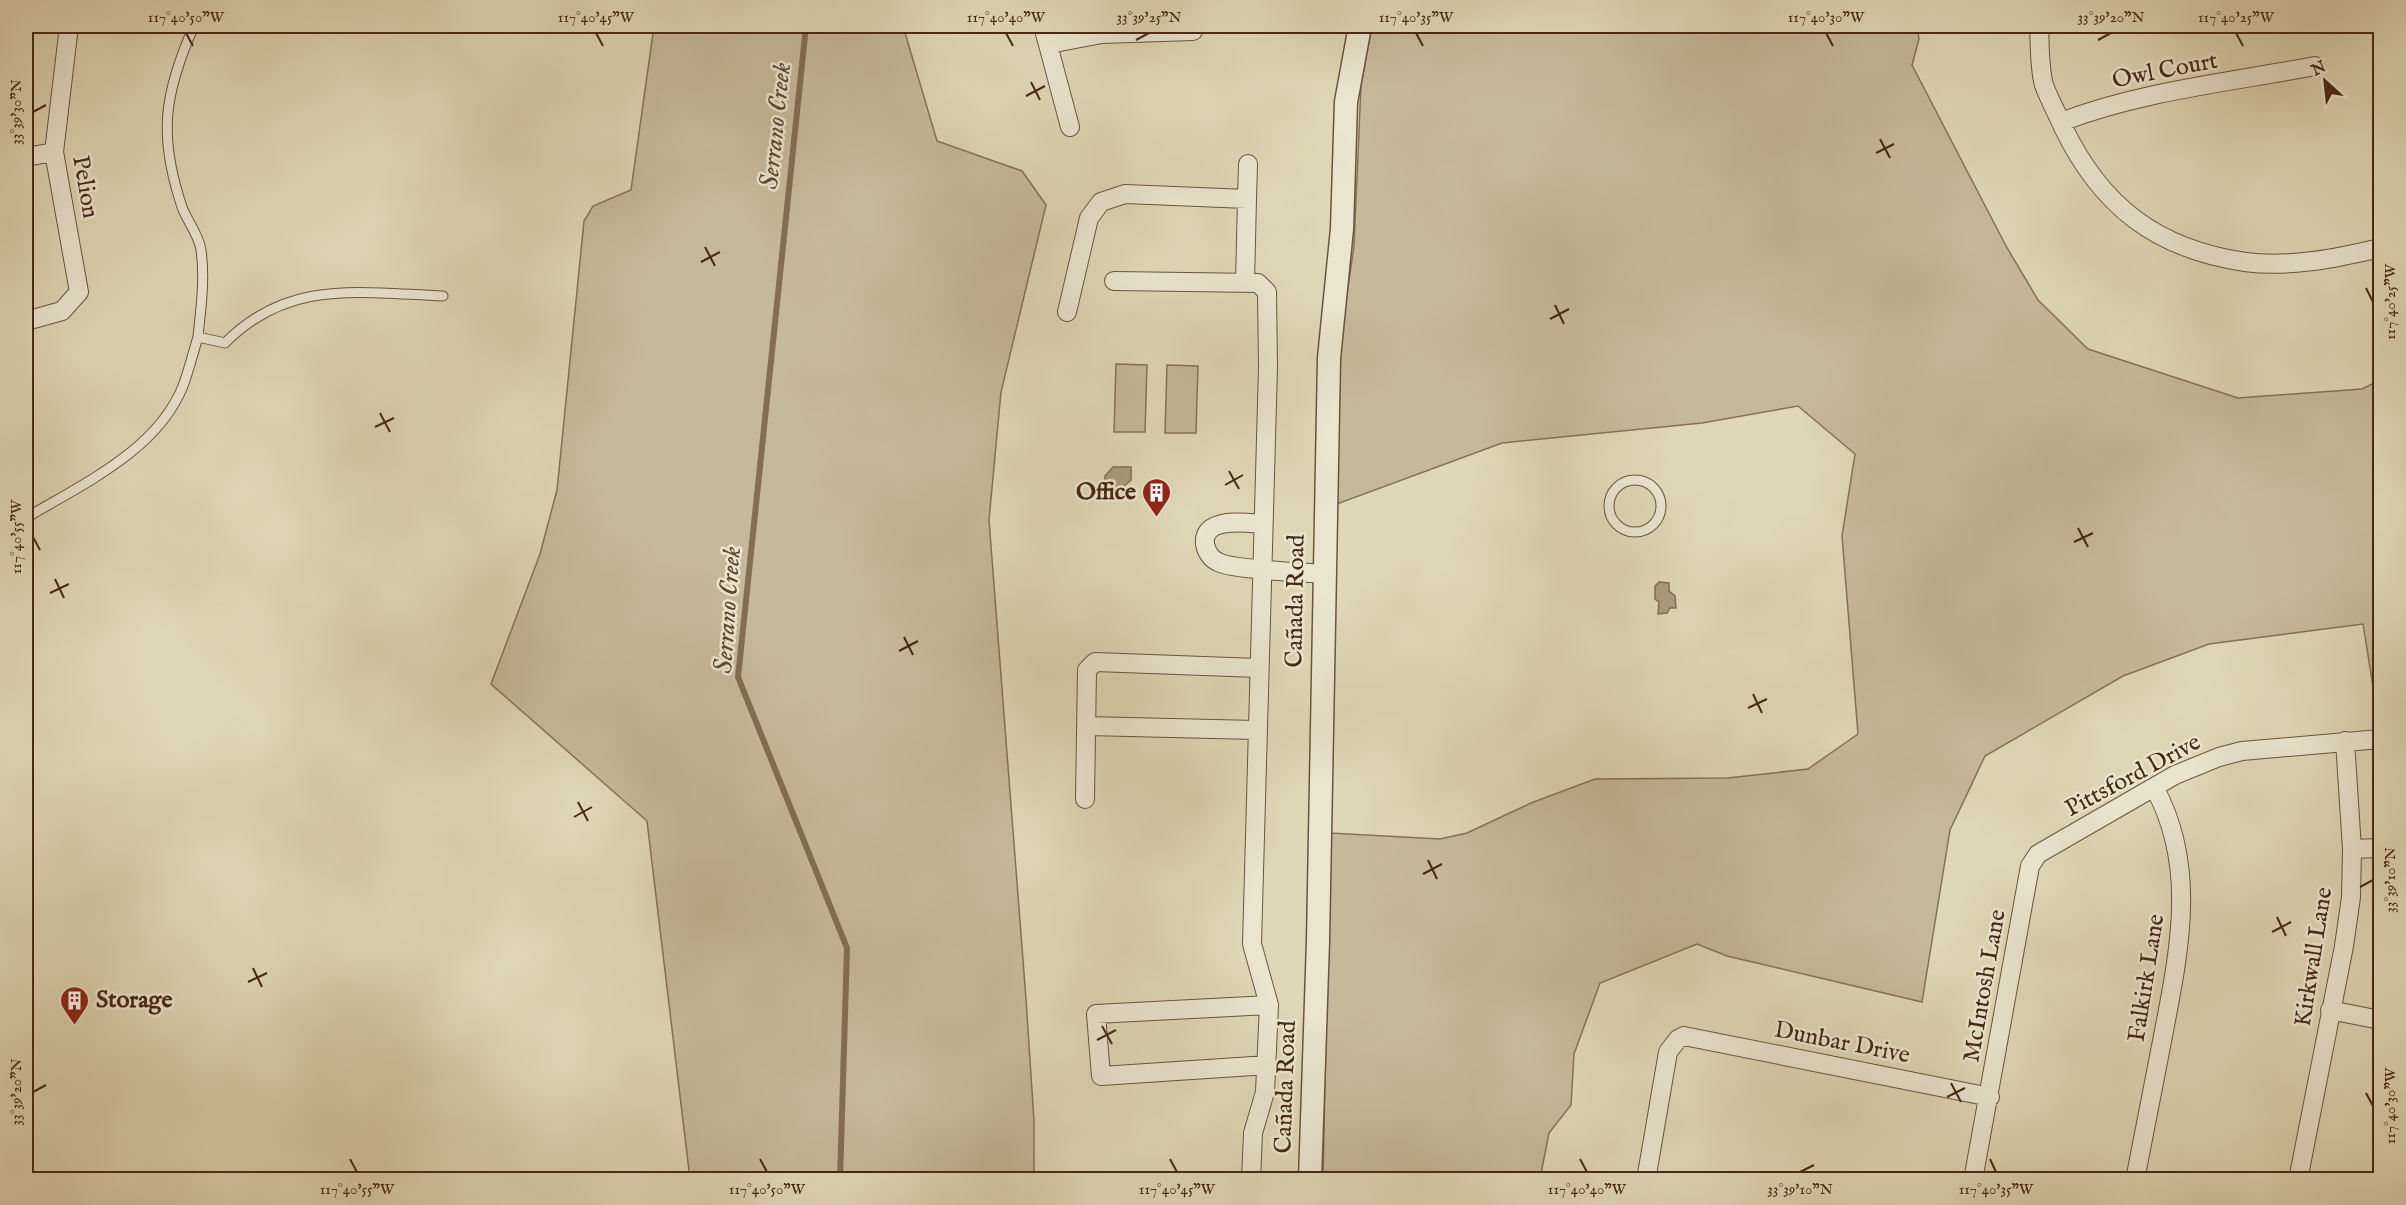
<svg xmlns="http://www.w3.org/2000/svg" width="2406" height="1205" font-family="'IM FELL English',serif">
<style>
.green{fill:#c6b99a;stroke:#867156;stroke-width:1.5}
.water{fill:#ac9c7f;stroke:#836e54;stroke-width:1.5}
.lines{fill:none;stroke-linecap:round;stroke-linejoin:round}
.stream{stroke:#836e54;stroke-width:6}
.service-casing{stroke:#6c543c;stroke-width:11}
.minor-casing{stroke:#6c543c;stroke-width:20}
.tertiary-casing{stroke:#6c543c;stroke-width:25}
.service{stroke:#ebe5d0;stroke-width:9}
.minor{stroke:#ebe5d0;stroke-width:18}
.tertiary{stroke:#ebe5d0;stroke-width:22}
.ticks{fill:none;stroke:#462913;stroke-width:2}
.labels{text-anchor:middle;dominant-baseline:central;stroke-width:5;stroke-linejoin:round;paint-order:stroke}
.street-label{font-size:24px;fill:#462913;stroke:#ebe5d0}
.poi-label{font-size:24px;font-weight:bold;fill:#462913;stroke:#ebe5d0;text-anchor:end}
.water-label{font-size:26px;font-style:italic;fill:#60462e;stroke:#ebe5d0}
.neatline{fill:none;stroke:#462913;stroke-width:2}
.ticks-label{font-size:15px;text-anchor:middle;fill:#462913}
</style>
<rect width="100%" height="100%" fill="#e0d7b6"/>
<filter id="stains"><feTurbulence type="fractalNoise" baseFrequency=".00333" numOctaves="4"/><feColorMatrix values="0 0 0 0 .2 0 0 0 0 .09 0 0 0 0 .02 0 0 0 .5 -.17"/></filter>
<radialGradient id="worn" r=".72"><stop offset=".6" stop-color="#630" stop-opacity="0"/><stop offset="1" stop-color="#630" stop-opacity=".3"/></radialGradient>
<path class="green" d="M654,26h249l34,115 85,30 24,34 -45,187 -12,128 37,479 8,122v58h-344l-43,-358 -156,-137 49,-130 17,-64 27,-269 9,-15 38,-16z
M1372,26h545l2,13 -7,26 94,181 32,54 50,49 150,49 124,-9 18,-9v337l-2,1 -15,-94 -154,20 -86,32 -138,80 -35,74 -28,172 -195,-46 -30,-12 -97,39 -26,71 -3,51 -22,28 -9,46 -217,1 7,-347 110,6 27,-6 64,-30 64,-24 133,-1 80,-9 50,-35 -16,-198 13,-82 -57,-48 -96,17 -200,20 -165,61 4,-168 13,-90 7,-161z
M1116,364l31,1 -2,67h-31z
M1167,365l31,1 -2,67h-31z"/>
<path class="water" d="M1113,467h18v13l-9,8 -1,11 -17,1 1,-24z
M1659,582l10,1v8l6,5 1,12h-6l-3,5 -9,1 1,-12 -4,-3v-13z"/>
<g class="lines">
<path class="stream" d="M806,26l-68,651 109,271 -7,232"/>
<defs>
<path id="service" d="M194,26c-30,67 -36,110 -12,181 5,14 17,28 19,43 4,29 0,57 -3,87
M1609 506a26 26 0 1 1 52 0a26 26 0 1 1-52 0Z
M26,518c56,-34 131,-67 157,-132 6,-16 10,-33 15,-49l27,6c64,-65 136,-50 218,-47"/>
<path id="minor" d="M1043,26l27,101
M2039,26c1,18 0,41 5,59 5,14 13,28 19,42 38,79 93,122 182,135 44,6 93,-4 135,-14
M1049,44l53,-10 91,-3
M2061,122c80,-31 170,-40 254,-56
M26,157l28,-5
M1247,199l1,-35
M1114,281l144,2 9,9 1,75 -16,577 17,61 -4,87 -12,41 -2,47
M1067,312l22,-94 12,-16 24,-8 122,5 -2,84
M26,321l36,-10 17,-19 -25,-140 15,-126
M1263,524c-16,-1 -61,-8 -58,20 1,7 6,15 13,18 15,8 84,10 106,12
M1087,726l169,4
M1085,799l2,-129 8,-8 163,6
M2352,849l28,-1
M2330,1010l50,10
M1268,1065l-167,11 -5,-62 173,-9
M1646,1180l22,-128 10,-13 6,-3 306,61
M1973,1180l57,-314 8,-12 137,-79 44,-18 23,-6 138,-12
M2135,1180c9,-48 19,-96 28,-144 16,-84 35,-170 -9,-249
M2298,1180l46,-234 7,-49 1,-48 -7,-108"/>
<path id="tertiary" d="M1310,1180l8,-239 11,-583 13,-129 4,-127 14,-76"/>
</defs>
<use href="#service" class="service-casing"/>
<use href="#minor" class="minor-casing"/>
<use href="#tertiary" class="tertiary-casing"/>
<use href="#service" class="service"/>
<use href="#minor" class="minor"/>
<use href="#tertiary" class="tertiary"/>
</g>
<path class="ticks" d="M186,33l7,13M596,33l7,13M1006,33l7,13M1416,33l7,13M1826,33l7,13M2236,33l7,13M1136,40l13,-7M2098,40l13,-7M1031,82l9,18M1026,96l19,-10M33,112l13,-7M1880,139l10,19M1876,153l18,-9M705,247l10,19M701,262l19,-10M2366,288l7,14M1555,305l9,19M1550,319l19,-10M380,413l10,19M375,427l19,-9M1229,471l10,18M1225,485l18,-10M2078,528l10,19M33,537l7,13M2074,542l19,-9M55,579l9,19M50,593l19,-9M904,637l9,18M899,651l19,-10M1753,694l9,19M1748,708l19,-9M578,802l10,19M574,817l18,-10M1428,860l9,19M1423,874l19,-10M2360,887l13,-7M2277,917l9,19M2272,932l19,-10M253,968l9,19M248,982l19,-9M1102,1026l10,18M1097,1040l19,-10M1951,1083l10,19M33,1092l13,-7M2366,1093l7,13M1947,1097l18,-9M350,1159l7,13M760,1159l7,13M1170,1159l7,13M1580,1159l7,13M1990,1159l6,13M1800,1172l14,-7"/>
<defs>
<symbol id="building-pin" viewBox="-11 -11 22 30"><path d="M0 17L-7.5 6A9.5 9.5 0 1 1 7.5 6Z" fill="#8f2418" stroke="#ebe5d0"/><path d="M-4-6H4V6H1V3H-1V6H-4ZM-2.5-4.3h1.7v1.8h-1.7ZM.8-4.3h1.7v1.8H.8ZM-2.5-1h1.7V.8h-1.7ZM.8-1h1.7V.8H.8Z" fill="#fff"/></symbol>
</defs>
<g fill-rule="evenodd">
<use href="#building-pin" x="1140" y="476" width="33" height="45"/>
<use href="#building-pin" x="58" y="984" width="33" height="45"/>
</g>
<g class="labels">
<g class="street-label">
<text transform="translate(2165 71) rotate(-11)">Owl Court</text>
<text transform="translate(85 187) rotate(80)">Pelion</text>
<text transform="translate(1296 601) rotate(-89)">Cañada Road</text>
<text transform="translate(2133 776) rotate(-28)">Pittsford Drive</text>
<text transform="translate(2314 957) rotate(-81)">Kirkwall Lane</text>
<text transform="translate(2147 978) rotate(-81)">Falkirk Lane</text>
<text transform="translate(1985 986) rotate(-80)">McIntosh Lane</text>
<text transform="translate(1842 1043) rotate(11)">Dunbar Drive</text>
<text transform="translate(1286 1087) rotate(-88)">Cañada Road</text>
</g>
<g class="poi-label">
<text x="1136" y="492">Office</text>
<text x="96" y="1000" text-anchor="start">Storage</text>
</g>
<g class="water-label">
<text transform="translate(776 126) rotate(-84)">Serrano Creek</text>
<text transform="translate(728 610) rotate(-86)">Serrano Creek</text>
</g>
</g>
<rect width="2406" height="1205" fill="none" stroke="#e0d7b6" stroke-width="66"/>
<g transform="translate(2325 81) rotate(333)" stroke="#ebe5d0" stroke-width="4.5" paint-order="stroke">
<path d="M0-4.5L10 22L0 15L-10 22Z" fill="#462913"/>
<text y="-9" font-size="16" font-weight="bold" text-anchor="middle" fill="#462913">N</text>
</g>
<rect x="33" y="33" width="2340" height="1139" class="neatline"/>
<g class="ticks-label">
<text x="186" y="22">117°40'50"W</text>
<text x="596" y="22">117°40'45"W</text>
<text x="1006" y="22">117°40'40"W</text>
<text x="1149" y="22">33°39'25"N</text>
<text x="1416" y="22">117°40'35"W</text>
<text x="1826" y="22">117°40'30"W</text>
<text x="2111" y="22">33°39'20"N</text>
<text x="2236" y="22">117°40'25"W</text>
<text transform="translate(16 112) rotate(-90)" y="5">33°39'30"N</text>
<text transform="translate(2390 302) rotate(-90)" y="5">117°40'25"W</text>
<text transform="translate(16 537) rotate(-90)" y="5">117°40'55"W</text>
<text transform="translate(2390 880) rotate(-90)" y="5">33°39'10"N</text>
<text transform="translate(16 1092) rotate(-90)" y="5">33°39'20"N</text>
<text transform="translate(2390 1106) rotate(-90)" y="5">117°40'30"W</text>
<text x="357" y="1194">117°40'55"W</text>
<text x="767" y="1194">117°40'50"W</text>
<text x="1177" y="1194">117°40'45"W</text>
<text x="1587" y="1194">117°40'40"W</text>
<text x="1800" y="1194">33°39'10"N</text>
<text x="1996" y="1194">117°40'35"W</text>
</g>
<rect width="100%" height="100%" filter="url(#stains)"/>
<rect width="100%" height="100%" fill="url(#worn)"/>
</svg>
